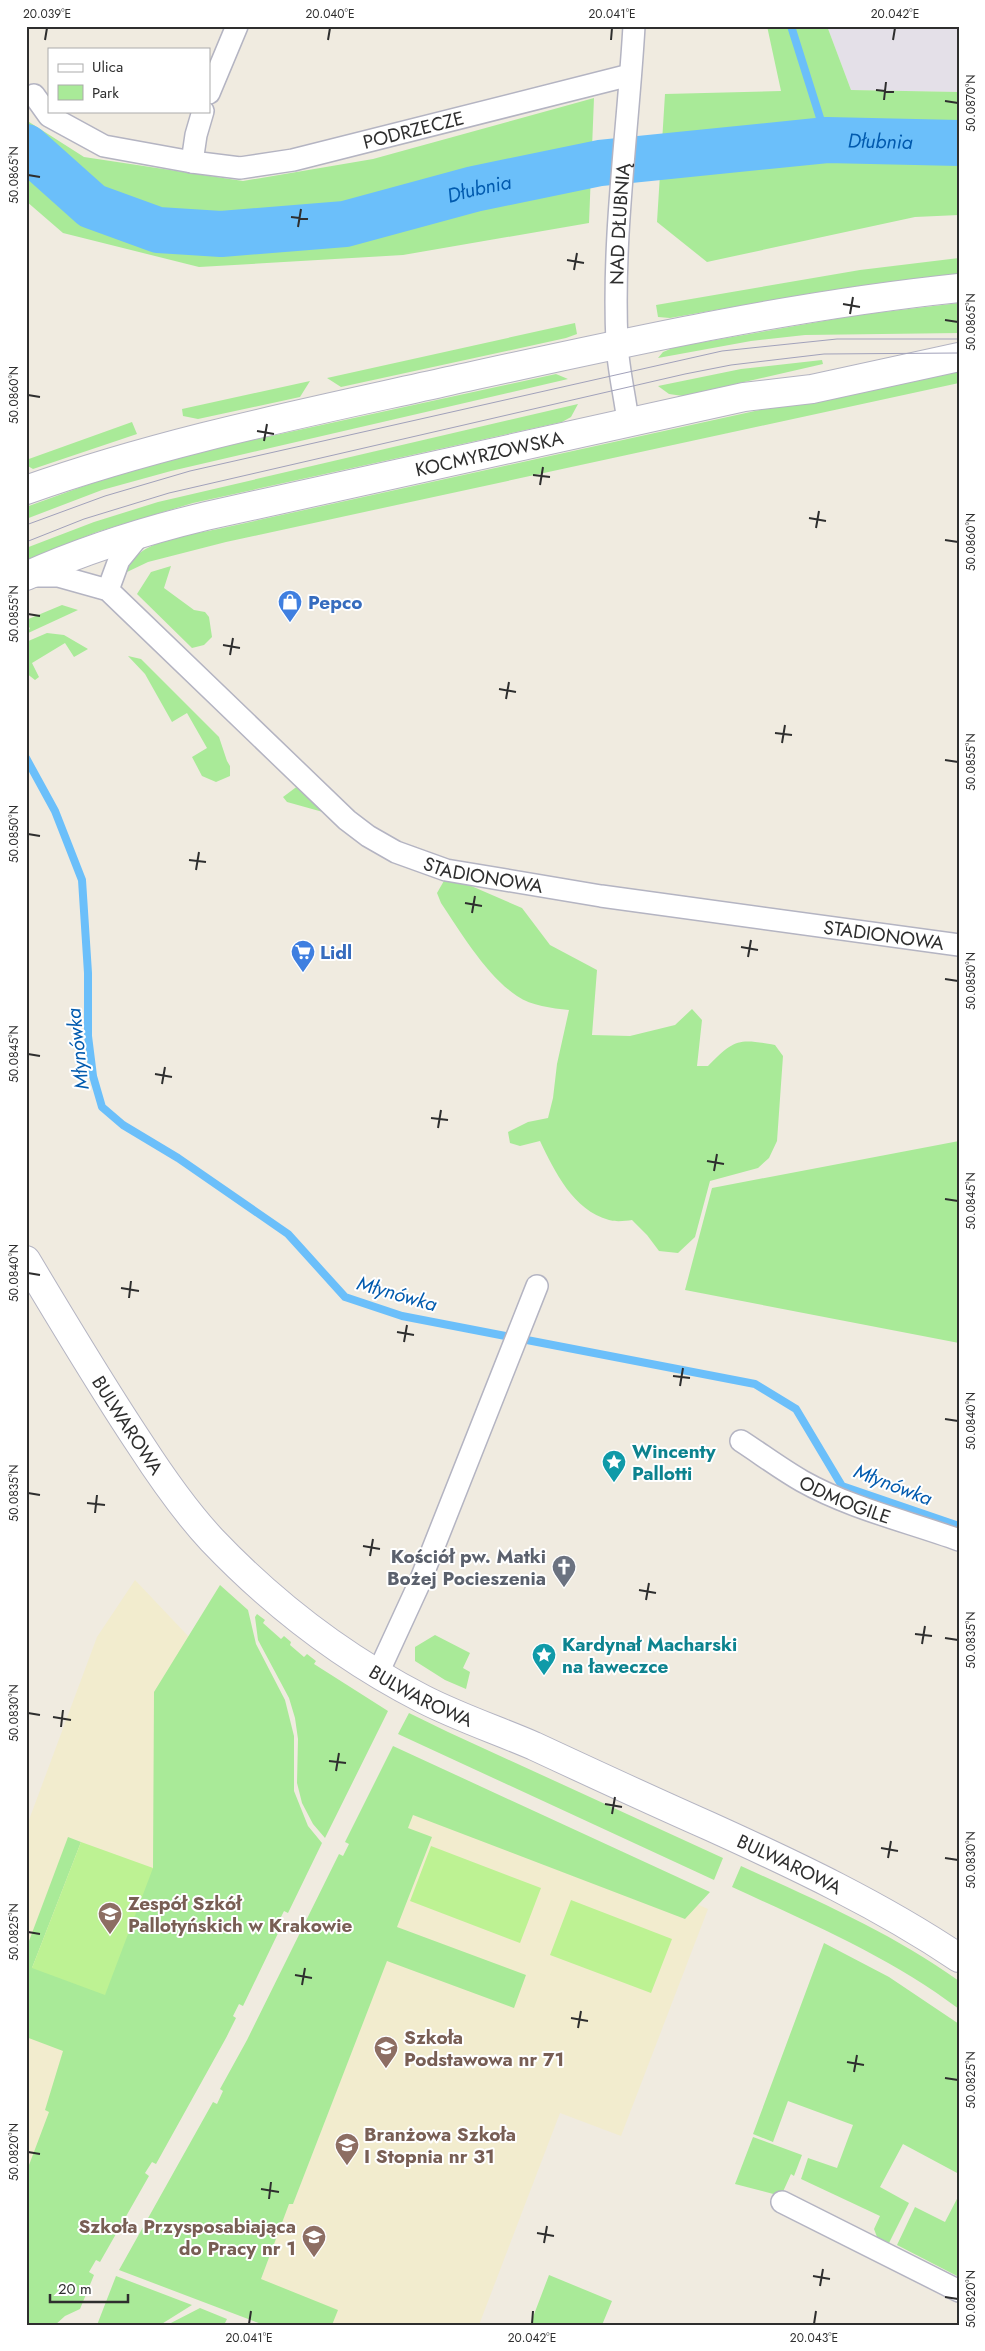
<svg xmlns="http://www.w3.org/2000/svg" width="985" height="2351" font-family="Jost,sans-serif">
<style>
.industrial{fill:#e4e0e8}
.education{fill:#f2ecce}
.green{fill:#a9ea98}
.pitch{fill:#bdf293}
.lines{fill:none;stroke-linecap:round;stroke-linejoin:round}
.stream{stroke:#6bbffa;stroke-width:8}
.river{stroke:#6bbffa;stroke-width:46}
.street-casing{stroke:#b4b4c2;stroke-width:24}
.secondary-casing{stroke:#b4b4c2;stroke-width:30}
.street{stroke:#fff;stroke-width:21}
.secondary{stroke:#fff;stroke-width:28}
.tram{stroke:#a1a1ba;stroke-width:1}
.ticks{fill:none;stroke:#2e2e2e;stroke-width:2}
.labels{text-anchor:middle;dominant-baseline:central;stroke-width:4;stroke-linejoin:round;paint-order:stroke}
.street-label{font-size:19px;fill:#2e2e2e;stroke:#fff}
.shop-label{font-size:19px;font-weight:bold;fill:#366cbe;stroke:#fff;text-anchor:start}
.culture-label{font-size:19px;font-weight:bold;fill:#0d838f;stroke:#fff;text-anchor:start}
.worship-label{font-size:19px;font-weight:bold;fill:#5b616d;stroke:#fff;text-anchor:end}
.education-label{font-size:19px;font-weight:bold;fill:#785e54;stroke:#fff;text-anchor:start}
.water-label{font-size:20px;font-style:italic;fill:#015aae;stroke:#fff}
.neatline{fill:none;stroke:#2e2e2e;stroke-width:2}
.ticks-label{font-size:12px;text-anchor:middle;fill:#2e2e2e}
</style>
<rect width="100%" height="100%" fill="#f0ebe0"/>
<path class="industrial" d="M827,26h132v66l-108,-2z"/>
<path class="education" d="M135,1580l55,58 91,73 -255,476v-359l71,-191z
M421,1783l287,126 -87,227 -61,-23 -81,212h-195l-35,-13 40,-109 4,1 76,-197 -23,-9z"/>
<path class="green" d="M767,26h60l24,64 108,2v123l-44,2 -208,45 -50,-40 8,-128 116,-3z
M594,98l-5,125 -186,32 -204,12 -136,-34 -37,-32v-81l58,37 159,24 130,-22z
M959,258v16l-140,18 -149,26 -12,-1 -2,-12 204,-35z
M959,303v30l-154,2 -54,6 -93,17 5,-6 12,-5 183,-32z
M575,323l2,11 -11,4 -225,49 -14,-9z
M822,360l1,4 -140,32 -14,-2 -11,-8 83,-17z
M959,366v17l-733,159 -78,20 -21,10c7,-32 64,-37 91,-43z
M556,374l12,5 -397,92 -69,19 -76,29v-12l94,-34 82,-22z
M310,381l-10,16 -102,22 -15,-3 -1,-7z
M578,404l-7,13 -9,5 -369,81 -96,29 -71,28v-12l68,-26 64,-20z
M132,422l5,12 -104,35 -7,-4v-5z
M171,566l-7,22 30,22 11,2 4,5 3,20 -8,8 -12,3 -55,-54 14,-22z
M62,605l16,5 -52,24v-3l4,-2 -4,-9z
M47,633l17,2 24,14 -14,8 -9,-14 -33,20 7,14 -4,3 -9,-7v-31z
M128,656l13,3 78,78 8,24 3,5v10l-14,6 -14,-6 -10,-19 15,-9 -20,-35 -15,9 -27,-48z
M299,785l31,29 -43,-12 -4,-5z
M445,879l17,3 60,26 28,37 47,25 -5,65 38,1 45,-11 17,-16 10,11 -5,46h11c26,-26 29,-28 67,-21l8,11 -6,85 -8,17 -11,10 -48,13 -15,56 -17,16 -19,-2 -12,-16 -15,-15c-7,1 -16,2 -23,0 -36,-10 -54,-48 -69,-79l-20,5 -10,-3 -2,-11 20,-10 20,-4 5,-20 4,-34 12,-54c-18,-2 -37,-4 -52,-14 -30,-20 -56,-63 -76,-93l-4,-10z
M959,1141v202l-274,-53 27,-102z
M220,1585l28,25 8,34 29,56 9,36v55l14,35 14,17 -34,70 -4,-2 -6,12 4,2 -39,81 -4,-2 -6,12 3,2 -10,20 -70,126 -4,-2 -7,11 4,3 -49,86 -4,-2 -7,12 5,3 -14,34 -15,7 -10,9h-29v-152l23,-61 -4,-2 18,-59 -37,-14v-88l42,-112 13,5 -49,126 121,-100 1,-176z
M257,1614l8,6 -2,3 18,16 3,-3 7,6 -1,3 14,12 3,-3 9,7 -2,3 74,47 -63,127 -12,-14 -11,-21 -5,-20 1,-44 -3,-21 -6,-20 -31,-58 -3,-23z
M435,1635l35,18 -7,15 7,4 -4,17 -21,-9 -30,-19v-14z
M409,1713l39,19 275,126 -9,22 -316,-146z
M393,1746l317,146 -25,27 -272,-104 -5,13 24,9 -35,90 129,48 -12,33 -127,-47 -94,243h-4l-28,75 77,31 -6,15h-68l-145,-55 94,-168 4,2 6,-13 -3,-2 27,-49 92,-186 4,2 6,-12 -4,-2z
M741,1866c75,34 151,67 218,115v28c-69,-52 -149,-86 -227,-122z
M824,1943l65,34 70,47v150l-56,-30 -23,43 29,16 -20,40 -12,-6 -3,-8 6,-13 -79,-37 7,-21 29,10 16,-43 -65,-24 -15,41 -20,-8z
M753,2137l49,18 -8,21 -3,-2 -10,22 -46,-12z
M959,2195v82l-62,-32 18,-38 30,15z
M549,2275l63,26 -10,24h-72z
M116,2276l76,29 -32,20h-63z
M200,2308l27,11 -3,6h-57z"/>
<path class="pitch" d="M81,1842l72,26 -48,127 -73,-27z
M431,1846l110,42 -21,55 -110,-42z
M571,1900l101,39 -21,54 -101,-38z"/>
<g class="lines">
<path class="stream" d="M791,26l36,114
M26,758l29,53 27,69 6,93v63l5,40 9,31 21,18 55,33 110,76 57,63 57,19 353,68 41,25 46,77 117,40"/>
<path class="river" id="s1" d="M26,147l66,59 66,24 63,4 124,-10 129,-35 126,-26 227,-23 132,3"/>
<defs>
<g id="street">
<path d="M209,93l28,-67"/>
<path id="s2" d="M34,95l15,21 55,30 88,16 48,6 53,-8 337,-85"/>
<path d="M192,162l4,-27 7,-24"/>
<path id="s3" d="M628,422c-3,-26 -10,-53 -11,-79 -5,-106 11,-212 17,-317"/>
<path id="s4" d="M31,576h27l50,14 239,230 21,16 28,16 50,18 155,26 358,49"/>
<path d="M108,590l11,-30 22,-27"/>
<path id="s5" d="M741,1441c20,13 40,28 61,40 48,27 104,40 157,59"/>
<path d="M378,1673l41,-89 118,-298"/>
<path d="M782,2202l177,89"/>
</g>
<g id="secondary">
<path d="M26,490c138,-49 280,-77 423,-109 169,-37 337,-75 510,-93"/>
<path id="s6" d="M26,576c58,-26 118,-45 180,-60l538,-119 68,-8 147,-32"/>
<path id="s7" d="M26,1260c37,62 74,124 114,184 22,34 45,67 72,96 60,63 133,119 211,159 35,18 74,31 111,47 58,27 116,54 175,80 86,39 171,79 250,132"/>
</g>
</defs>
<use href="#street" class="street-casing"/>
<use href="#secondary" class="secondary-casing"/>
<use href="#street" class="street"/>
<use href="#secondary" class="secondary"/>
<path class="tram" d="M26,525l79,-29 85,-25 532,-120 115,-12h122
M26,542l58,-23 85,-26 516,-119 46,-9 93,-11 135,-1"/>
</g>
<path class="ticks" d="M45,40l2,-12M328,40l2,-12M611,40l1,-12M893,40l2,-12M876,90l18,2M884,100l2,-18M945,101l13,2M28,175l12,2M291,217l17,2M298,227l3,-18M567,260l17,3M574,270l3,-17M843,304l17,3M850,314l3,-17M945,320l13,2M28,395l12,2M257,431l17,3M264,441l3,-17M533,475l17,2M540,485l3,-18M809,518l17,3M816,528l3,-17M945,540l13,2M28,614l12,2M223,645l17,3M230,655l3,-17M499,689l17,3M506,699l3,-17M775,733l17,2M782,743l3,-18M945,760l13,2M28,834l12,2M189,860l17,2M196,870l3,-18M465,903l17,3M472,913l3,-17M741,947l17,3M748,957l3,-17M945,979l13,2M28,1054l12,2M155,1074l17,3M162,1084l3,-17M431,1118l17,2M438,1128l3,-18M707,1161l17,3M714,1171l3,-17M945,1199l13,2M28,1273l12,2M121,1288l18,3M129,1298l2,-17M397,1332l17,3M404,1342l3,-17M673,1376l17,2M680,1386l3,-18M945,1419l13,2M28,1493l12,2M87,1503l18,2M95,1513l2,-18M363,1546l17,3M370,1556l3,-17M639,1590l17,3M646,1600l3,-17M915,1634l17,2M945,1638l13,2M922,1644l3,-18M28,1713l12,2M53,1717l18,3M61,1727l2,-17M329,1761l17,2M336,1771l3,-18M605,1804l17,3M612,1814l3,-17M881,1848l17,3M888,1858l3,-17M945,1858l13,2M28,1932l12,2M295,1975l17,3M302,1985l3,-17M571,2018l17,3M578,2028l3,-17M847,2062l17,3M854,2072l3,-17M945,2078l13,2M28,2152l12,2M261,2189l18,3M269,2199l2,-17M537,2233l17,3M544,2243l3,-17M813,2276l17,3M820,2286l3,-17M945,2297l13,2M249,2324l2,-13M532,2324l1,-13M814,2324l2,-13"/>
<defs>
<symbol id="shop-pin" viewBox="-11 -11 22 30"><path d="M0 17L-7.5 6A9.5 9.5 0 1 1 7.5 6Z" fill="#3f7fe0" stroke="#fff"/><path d="M-5-2.5h2.3a2.7 3.5 0 0 1 5.4 0H5L5.5 6h-11ZM-1.5-2.5h3a1.5 2.3 0 0 0-3 0Z" fill="#fff"/></symbol>
<symbol id="supermarket-pin" viewBox="-11 -11 22 30"><path d="M0 17L-7.5 6A9.5 9.5 0 1 1 7.5 6Z" fill="#3f7fe0" stroke="#fff"/><path d="M-6-5.5h2.5l.6 2H6L4.5 2H-2.5L-4.4-4H-6ZM-1.5 3.2a1.3 1.3 0 1 0 .1 0ZM3 3.2a1.3 1.3 0 1 0 .1 0Z" fill="#fff"/></symbol>
<symbol id="sight-pin" viewBox="-11 -11 22 30"><path d="M0 17L-7.5 6A9.5 9.5 0 1 1 7.5 6Z" fill="#0f9aa8" stroke="#fff"/><path d="M0-6L1.8-2.2L6-1.7L2.9 1.2L3.7 5.4L0 3.3L-3.7 5.4L-2.9 1.2L-6-1.7L-1.8-2.2Z" fill="#fff"/></symbol>
<symbol id="church-pin" viewBox="-11 -11 22 30"><path d="M0 17L-7.5 6A9.5 9.5 0 1 1 7.5 6Z" fill="#6b7280" stroke="#fff"/><path d="M-1.2-6h2.4v3.5h3.3v2.4h-3.3V6h-2.4V-.1h-3.3v-2.4h3.3Z" fill="#fff"/></symbol>
<symbol id="school-pin" viewBox="-11 -11 22 30"><path d="M0 17L-7.5 6A9.5 9.5 0 1 1 7.5 6Z" fill="#8d6e63" stroke="#fff"/><path d="M0-5L7-2L0 1L-7-2ZM-4 1L0 2.5L4 1V4Q0 6-4 4Z" fill="#fff"/></symbol>
</defs>
<g fill-rule="evenodd">
<use href="#shop-pin" x="276" y="588" width="28" height="38"/>
<use href="#supermarket-pin" x="289" y="938" width="28" height="38"/>
<use href="#sight-pin" x="600" y="1448" width="28" height="38"/>
<use href="#church-pin" x="550" y="1553" width="28" height="38"/>
<use href="#sight-pin" x="530" y="1641" width="28" height="38"/>
<use href="#school-pin" x="96" y="1900" width="28" height="38"/>
<use href="#school-pin" x="372" y="2034" width="28" height="38"/>
<use href="#school-pin" x="333" y="2131" width="28" height="38"/>
<use href="#school-pin" x="300" y="2223" width="28" height="38"/>
</g>
<g class="labels">
<g class="street-label">
<text stroke="none"><textPath href="#s2" startOffset="404">PODRZECZE</textPath></text>
<text stroke="none"><textPath href="#s3" startOffset="199">NAD DŁUBNIĄ</textPath></text>
<text stroke="none"><textPath href="#s6" startOffset="480">KOCMYRZOWSKA</textPath></text>
<text stroke="none"><textPath href="#s4" startOffset="560">STADIONOWA</textPath></text>
<text stroke="none"><textPath href="#s4" startOffset="965">STADIONOWA</textPath></text>
<text stroke="none"><textPath href="#s7" startOffset="194">BULWAROWA</textPath></text>
<text stroke="none"><textPath href="#s5" startOffset="120">ODMOGILE</textPath></text>
<text stroke="none"><textPath href="#s7" startOffset="599">BULWAROWA</textPath></text>
<text stroke="none"><textPath href="#s7" startOffset="1004">BULWAROWA</textPath></text>
</g>
<g class="shop-label">
<text x="308" y="602">Pepco</text>
<text x="320" y="952">Lidl</text>
</g>
<g class="culture-label">
<text x="632" y="1451">Wincenty<tspan x="632" dy="22">Pallotti</tspan></text>
<text x="562" y="1644">Kardynał Macharski<tspan x="562" dy="22">na ławeczce</tspan></text>
</g>
<g class="worship-label">
<text x="546" y="1556">Kościół pw. Matki<tspan x="546" dy="22">Bożej Pocieszenia</tspan></text>
</g>
<g class="education-label">
<text x="128" y="1903">Zespół Szkół<tspan x="128" dy="22">Pallotyńskich w Krakowie</tspan></text>
<text x="404" y="2037">Szkoła<tspan x="404" dy="22">Podstawowa nr 71</tspan></text>
<text x="364" y="2134">Branżowa Szkoła<tspan x="364" dy="22">I Stopnia nr 31</tspan></text>
<text x="296" y="2226" text-anchor="end">Szkoła Przysposabiająca<tspan x="296" dy="22">do Pracy nr 1</tspan></text>
</g>
<g class="water-label">
<text stroke="none"><textPath href="#s1" startOffset="890">Dłubnia</textPath></text>
<text stroke="none"><textPath href="#s1" startOffset="485">Dłubnia</textPath></text>
<text transform="translate(78 1049) rotate(-96)">Młynówka</text>
<text transform="translate(397 1294) rotate(16)">Młynówka</text>
<text transform="translate(893 1485) rotate(21)">Młynówka</text>
</g>
</g>
<rect width="985" height="2351" fill="none" stroke="#ffffff" stroke-width="55"/>
<rect x="48" y="48" width="162" height="65" fill="#ffffff" stroke="#ababab"/>
<rect x="58" y="64" width="25" height="8" fill="#ffffff" stroke="#ababab"/>
<text x="92" y="72" font-size="15" fill="#2e2e2e">Ulica</text>
<rect x="58" y="85" width="25" height="15" fill="#a9ea98" stroke="#ababab"/>
<text x="92" y="98" font-size="15" fill="#2e2e2e">Park</text>
<path d="M50 2294v8h78v-8" fill="none" stroke="#2e2e2e" stroke-width="2.5"/>
<text x="58" y="2294" font-size="15" fill="#2e2e2e" stroke="#ffffff" stroke-width="4" paint-order="stroke">20 m</text>
<rect x="28" y="28" width="930" height="2296" class="neatline"/>
<g class="ticks-label">
<text x="47" y="18">20.039°E</text>
<text x="330" y="18">20.040°E</text>
<text x="612" y="18">20.041°E</text>
<text x="895" y="18">20.042°E</text>
<text transform="translate(971 103) rotate(-90)" y="4">50.0870°N</text>
<text transform="translate(14 175) rotate(-90)" y="4">50.0865°N</text>
<text transform="translate(971 322) rotate(-90)" y="4">50.0865°N</text>
<text transform="translate(14 395) rotate(-90)" y="4">50.0860°N</text>
<text transform="translate(971 542) rotate(-90)" y="4">50.0860°N</text>
<text transform="translate(14 614) rotate(-90)" y="4">50.0855°N</text>
<text transform="translate(971 762) rotate(-90)" y="4">50.0855°N</text>
<text transform="translate(14 834) rotate(-90)" y="4">50.0850°N</text>
<text transform="translate(971 981) rotate(-90)" y="4">50.0850°N</text>
<text transform="translate(14 1054) rotate(-90)" y="4">50.0845°N</text>
<text transform="translate(971 1201) rotate(-90)" y="4">50.0845°N</text>
<text transform="translate(14 1273) rotate(-90)" y="4">50.0840°N</text>
<text transform="translate(971 1421) rotate(-90)" y="4">50.0840°N</text>
<text transform="translate(14 1493) rotate(-90)" y="4">50.0835°N</text>
<text transform="translate(971 1640) rotate(-90)" y="4">50.0835°N</text>
<text transform="translate(14 1713) rotate(-90)" y="4">50.0830°N</text>
<text transform="translate(971 1860) rotate(-90)" y="4">50.0830°N</text>
<text transform="translate(14 1932) rotate(-90)" y="4">50.0825°N</text>
<text transform="translate(971 2080) rotate(-90)" y="4">50.0825°N</text>
<text transform="translate(14 2152) rotate(-90)" y="4">50.0820°N</text>
<text transform="translate(971 2299) rotate(-90)" y="4">50.0820°N</text>
<text x="249" y="2342">20.041°E</text>
<text x="532" y="2342">20.042°E</text>
<text x="814" y="2342">20.043°E</text>
</g>
</svg>
